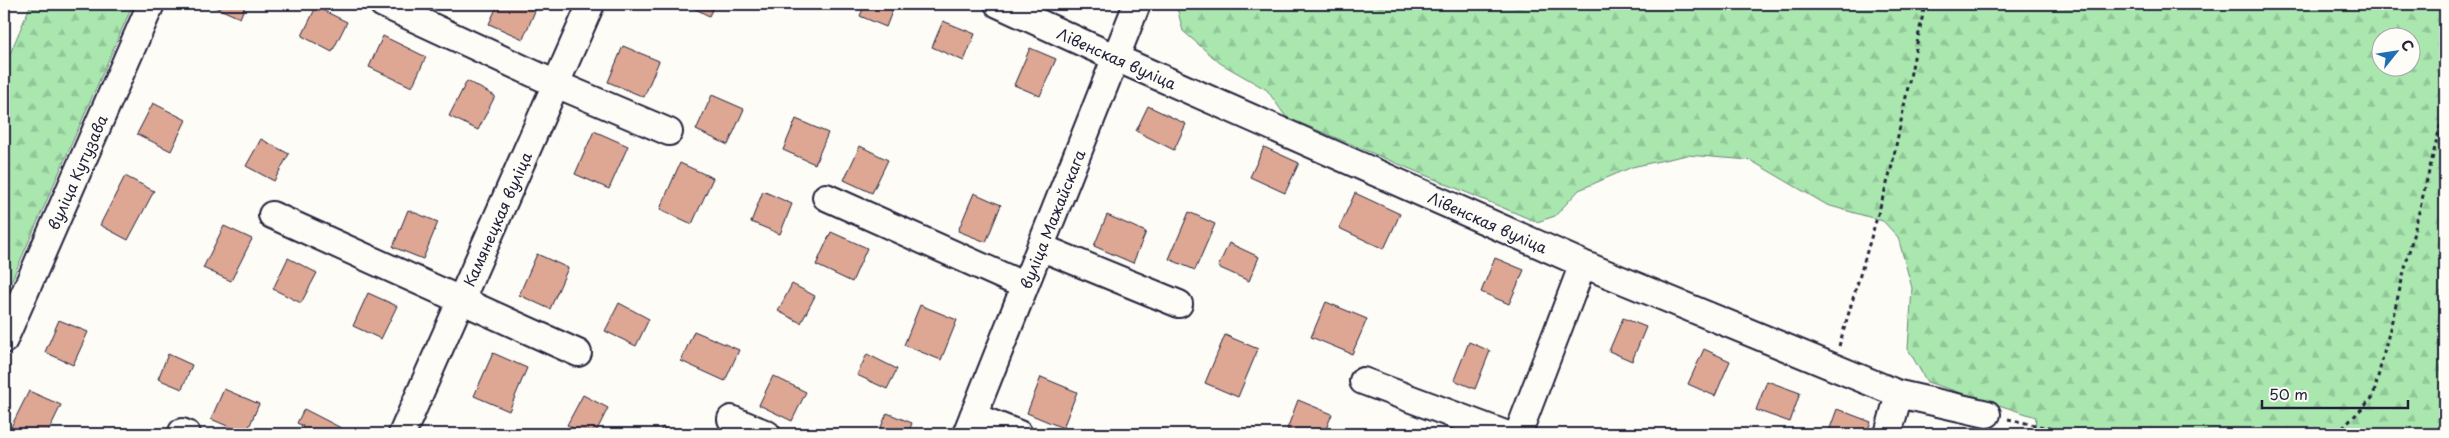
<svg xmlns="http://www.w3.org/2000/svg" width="2449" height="438" font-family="'Playpen Sans',sans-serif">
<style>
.forest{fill:url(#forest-firs);stroke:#668475;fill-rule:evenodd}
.building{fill:#dda794;stroke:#22223b}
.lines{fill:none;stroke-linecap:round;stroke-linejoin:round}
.minor-casing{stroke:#22223b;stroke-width:30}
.path{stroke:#22223b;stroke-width:3;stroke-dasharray:4 4;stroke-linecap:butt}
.minor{stroke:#fdfcf7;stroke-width:26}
.labels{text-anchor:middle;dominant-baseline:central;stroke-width:4;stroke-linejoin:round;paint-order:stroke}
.street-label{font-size:15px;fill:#22223b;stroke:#fdfcf7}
</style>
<defs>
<pattern id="forest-firs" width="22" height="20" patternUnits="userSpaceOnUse" patternTransform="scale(1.25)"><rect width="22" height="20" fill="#a9e7af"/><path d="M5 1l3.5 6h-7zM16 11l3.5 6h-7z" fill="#91c697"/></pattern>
</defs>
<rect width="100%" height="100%" fill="#fdfcf7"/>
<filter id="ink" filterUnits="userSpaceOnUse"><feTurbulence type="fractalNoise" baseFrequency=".02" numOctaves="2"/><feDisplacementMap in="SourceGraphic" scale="10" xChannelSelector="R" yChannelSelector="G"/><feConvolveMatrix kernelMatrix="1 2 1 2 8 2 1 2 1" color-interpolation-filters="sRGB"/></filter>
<g filter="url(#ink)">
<path class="forest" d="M31,4h102l-129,294v-230z
M1176,4h1269v430h-411l2,-17 -109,-35 -19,-33 4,-61 -14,-51 -15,-16 -56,-16 -77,-45 -63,-5 -55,12 -53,23 -24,26 -18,6 -251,-105 -19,-27 -47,-27 -37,-32zM2382,38h30v30h-30z"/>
<path class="building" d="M208,4h38l-6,14z
M498,4h40l-15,35 -34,-15z
M686,4h29l-6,12z
M865,4h30l-9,23 -26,-11z
M316,7l31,15 -15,30 -30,-16z
M943,21l32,13 -11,27 -32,-14z
M383,36l43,21 -14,30 -43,-20z
M623,46l36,15 -15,36 -36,-15z
M1030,48l26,11 -16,37 -26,-11z
M467,81l28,15 -17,34 -29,-14z
M712,95l32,14 -16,36 -32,-15z
M153,103l33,17 -15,31 -34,-17z
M1148,106l38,18 -12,26 -38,-19z
M796,119l32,14 -13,31 -32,-14z
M594,131l34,15 -19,43 -34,-15z
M261,139l28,15 -15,27 -28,-15z
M860,146l28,14 -16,33 -28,-13z
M1264,147l35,16 -14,30 -35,-16z
M680,163l33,15 -21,46 -32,-15z
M125,176l29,15 -26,49 -28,-15z
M763,191l29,13 -12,30 -29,-12z
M974,193l27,12 -15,37 -28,-11z
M1355,193l45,21 -16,35 -45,-21z
M408,210l30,12 -15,37 -30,-12z
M1189,212l26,12 -20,46 -26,-11z
M1107,215l39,17 -13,31 -39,-17z
M224,226l28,13 -21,42 -28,-13z
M831,232l36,16 -15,34 -36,-17z
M1229,243l30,14 -10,24 -31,-14z
M537,254l31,14 -18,41 -31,-14z
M288,258l29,15 -16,30 -28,-14z
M1495,258l29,12 -15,34 -28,-12z
M792,284l23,12 -14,27 -23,-12z
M368,293l29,13 -16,33 -28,-13z
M1326,302l41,17 -15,35 -41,-17z
M619,303l30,16 -13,27 -31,-15z
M920,305l37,15 -16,40 -37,-15z
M1623,318l23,9 -14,34 -23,-10z
M59,320l29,12 -15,33 -28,-13z
M694,331l45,19 -14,31 -44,-20z
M1225,335l33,14 -20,48 -33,-14z
M1469,342l21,9 -15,38 -21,-9z
M1704,349l26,12 -15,35 -27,-12z
M493,353l34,15 -18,43 -35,-15z
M168,354l24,11 -10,24 -24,-10z
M867,354l30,15 -10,20 -30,-14z
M773,376l33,16 -14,29 -33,-16z
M1041,377l36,15 -14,36 -36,-15z
M1767,381l33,12 -10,29 -34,-12z
M224,389l35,15 -13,30 -35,-15z
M29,391l32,14 -14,29h-21l-15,-7z
M583,395l25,13 -13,26h-11l-17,-9z
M1298,400l34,14 -8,20h-24l-13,-5z
M304,409l41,21 -2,4h-44l4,-8 -6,-3z
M1837,409l34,13 -5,12h-38z
M887,413l25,10 -4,11h-30z
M662,427l16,7h-19z
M1160,428l13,6h-16z"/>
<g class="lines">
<defs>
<path id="minor" d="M383,4l173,80 113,48
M998,4l118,54 467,206 316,130 88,20
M826,197l199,89
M272,215l306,138
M1040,247l139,57
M4,340l147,-336
M1363,381l142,53
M973,416l46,18
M731,419l36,15
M182,432l5,2
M402,434l189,-430
M966,434l171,-430
M1518,434l65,-170
M1888,434l11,-40"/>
</defs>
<use href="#minor" class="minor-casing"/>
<path class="path" d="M1839,346l52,-176 34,-166
M2008,419l67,15
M2337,434l36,-37 72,-290"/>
<use href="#minor" class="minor"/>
</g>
</g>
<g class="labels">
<g class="street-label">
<text transform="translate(1117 58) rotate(24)">Лівенская вуліца</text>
<text transform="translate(77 172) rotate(-66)">вуліца Кутузава</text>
<text transform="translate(497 219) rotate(-66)">Камянецкая вуліца</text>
<text transform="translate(1052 219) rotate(-68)">вуліца Мажайскага</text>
<text transform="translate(1488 222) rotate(24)">Лівенская вуліца</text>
</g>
</g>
<rect width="2449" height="438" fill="none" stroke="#fdfcf7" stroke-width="20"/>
<rect x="10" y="10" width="2429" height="418" fill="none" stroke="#22223b" stroke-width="2" filter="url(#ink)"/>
<g transform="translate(2396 52) rotate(60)"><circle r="24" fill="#fdfcf7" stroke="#a5a5ac"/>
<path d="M0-4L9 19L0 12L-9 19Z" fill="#1f6fb2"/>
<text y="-8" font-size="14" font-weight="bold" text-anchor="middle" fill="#22223b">С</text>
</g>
<path d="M2262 400v8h146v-8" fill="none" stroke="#22223b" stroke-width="2.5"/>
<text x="2269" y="400" font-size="15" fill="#22223b" stroke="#fdfcf7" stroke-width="4" paint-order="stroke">50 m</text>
</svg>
